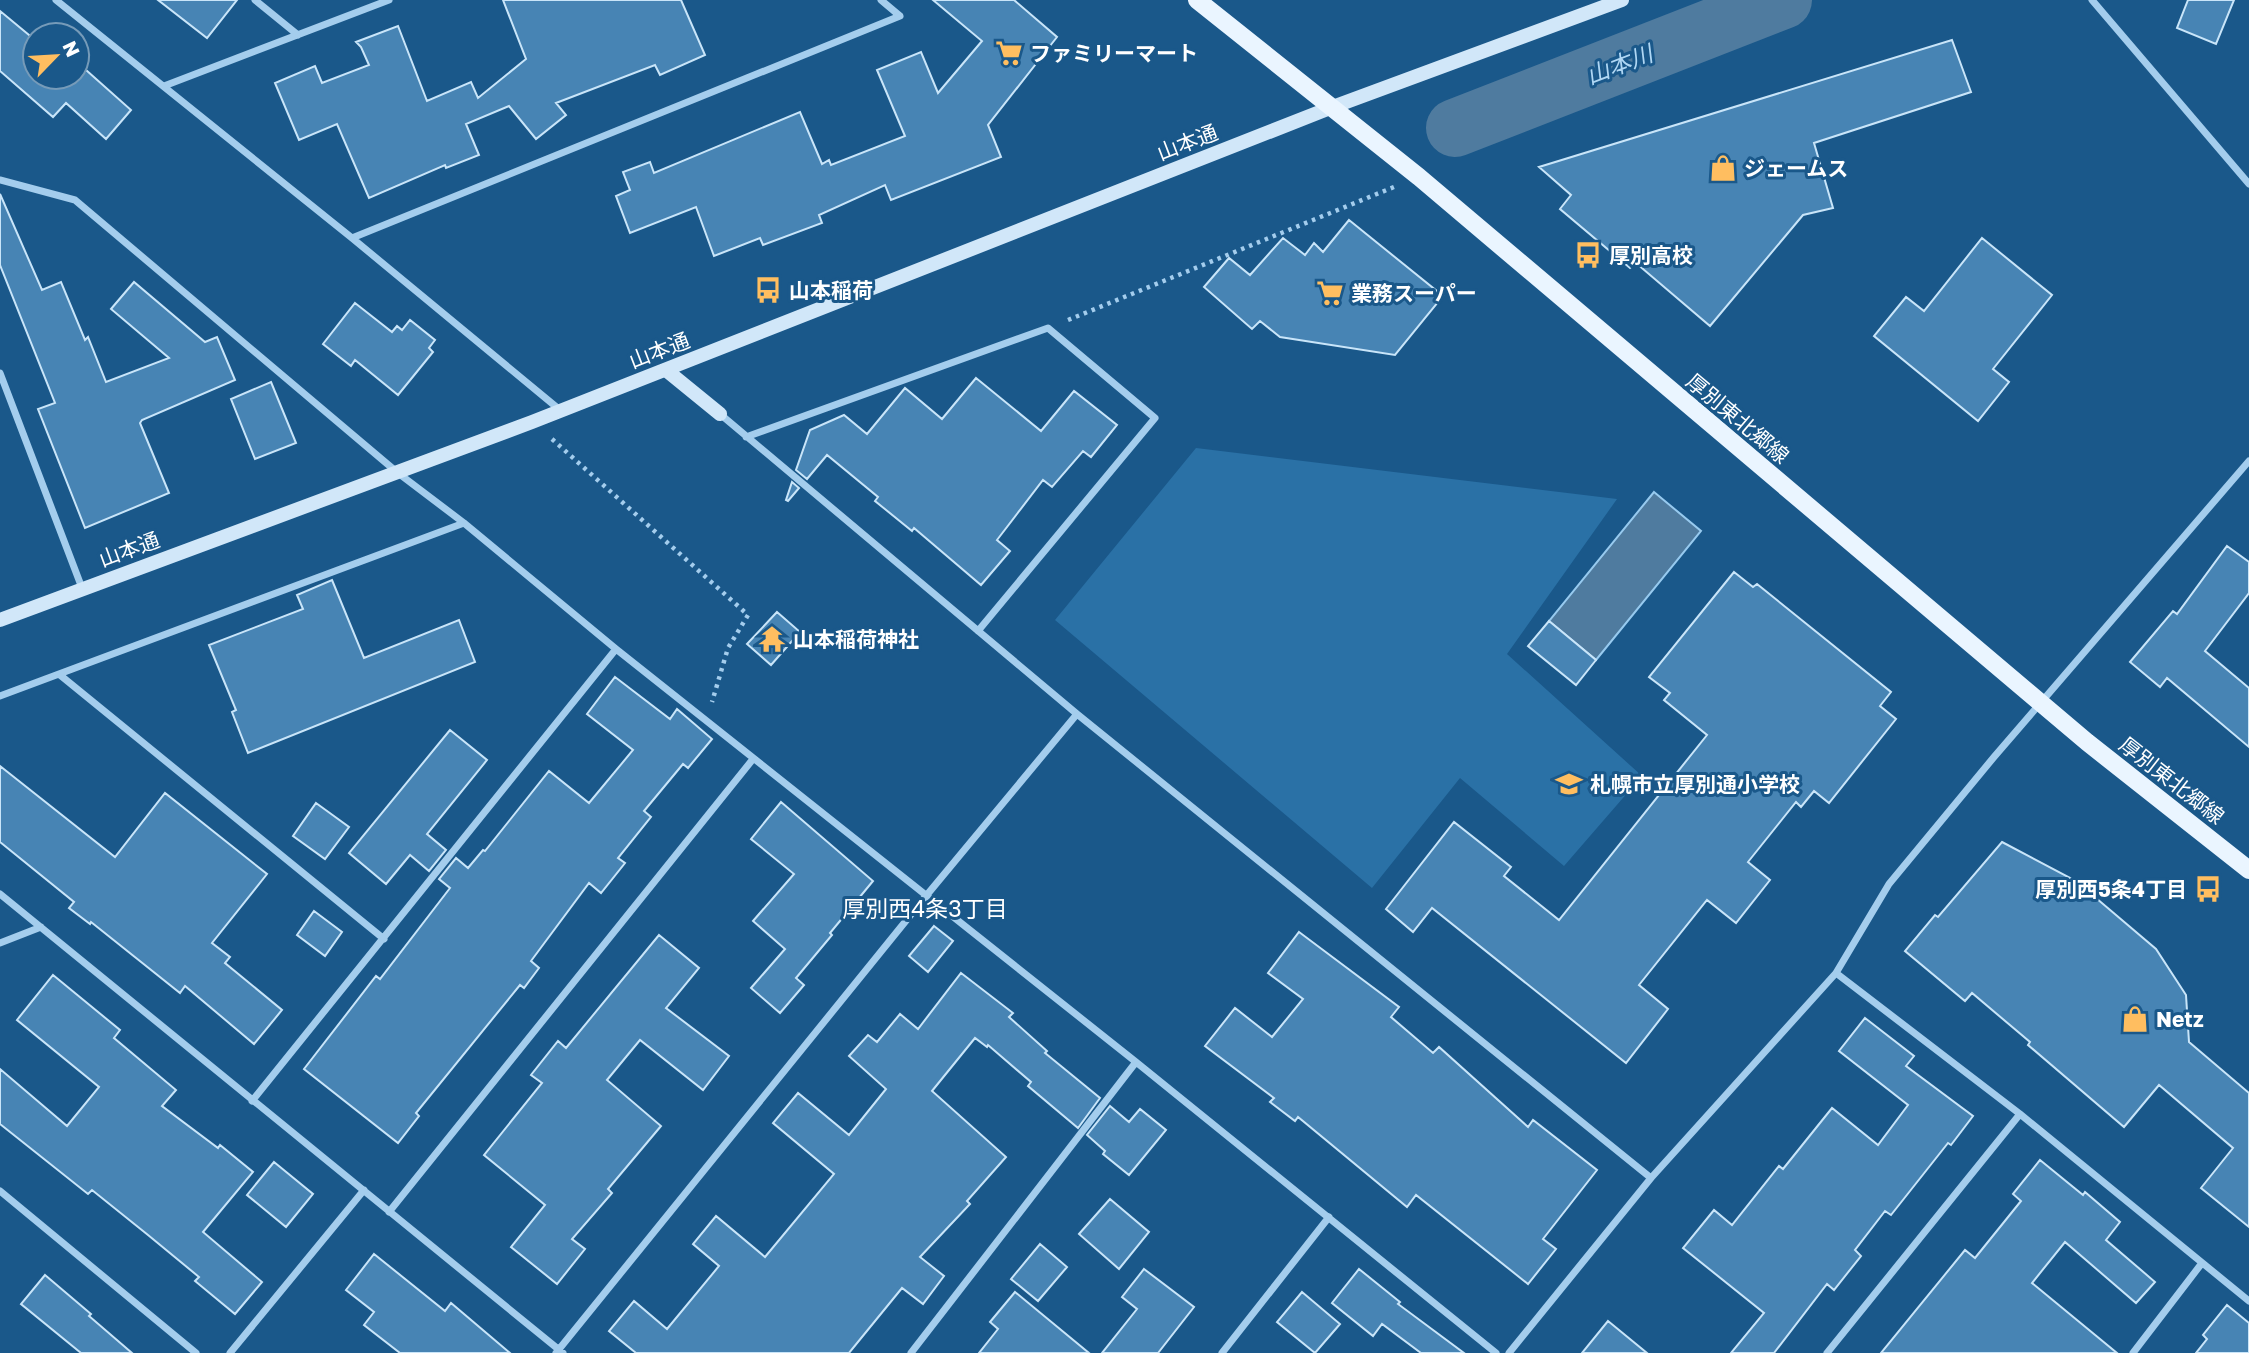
<svg xmlns="http://www.w3.org/2000/svg" width="2249" height="1353" font-family="'Golos Text','Noto Sans JP',sans-serif">
<style>
.green{fill:#2a71a6}
.water{fill:#4f7b9f;stroke:#97caef;stroke-width:2}
.lines{fill:none;stroke-linecap:round;stroke-linejoin:round}
.river{stroke:#4f7b9f;stroke-width:58}
.building{fill:#4784b4;stroke:#c9e5f9;stroke-width:2}
.path{stroke:#a4cded;stroke-width:4.5;stroke-dasharray:3.5 5;stroke-linecap:butt}
.street{stroke:#a4cded;stroke-width:7}
.secondary{stroke:#d1e7f9;stroke-width:14}
.primary{stroke:#eaf5ff;stroke-width:18}
.labels{text-anchor:middle;dominant-baseline:central;stroke-width:6;stroke-linejoin:round;paint-order:stroke}
.poi-label{font-size:21px;font-weight:bold;fill:#fff;stroke:#1a588a;text-anchor:start}
.street-label{font-size:21px;fill:#fff;stroke:#1a588a}
.water-label{font-size:23px;font-style:italic;fill:#b0d7f4;stroke:#1a588a}
.neighbourhood-label{font-size:23px;fill:#fff;stroke:#1a588a}
</style>
<rect width="100%" height="100%" fill="#1a588a"/>
<path class="green" d="M1196,448l421,51 -110,155 135,122 -78,90 -104,-88 -88,110 -317,-268z"/>
<path class="water" d="M1654,492l47,39 -105,129 -47,-39z"/>
<g class="lines">
<path class="river" d="M1455,128l328,-128"/>
</g>
<path class="building" d="M158,0h79l-30,38z
M503,0h178l24,55 -45,20 -5,-10 -99,38 10,12 -30,24 -27,-33 -43,18 13,31 -33,13 -1,-3 -76,33 -32,-74 -38,16 -24,-57 40,-17 7,17 47,-18 -8,-18 -5,-5 42,-16 29,75 44,-19 7,16 48,-39z
M933,0h81l43,37 -69,88 13,32 -110,43 -6,-15 -66,30 3,8 -59,22 -3,-7 -46,18 -18,-49 -66,26 -14,-37 14,-6 -7,-18 27,-10 4,11 146,-61 22,52 7,-4 2,5 74,-29 -28,-66 44,-18 17,41 44,-52z
M2188,0h46l-18,44 -39,-16z
M0,11l35,29v37h42v-15l54,48 -25,29 -40,-36 -13,14 -53,-46z
M1952,40l19,52 -157,51 19,65 -30,7 -93,111 -74,-63 -6,5 -70,-59 11,-14 -32,-28z
M0,194l42,96 19,-8 24,58 3,-3 18,45 63,-24 -58,-49 23,-27 71,60 12,-5 18,43 -93,40 -2,3 29,70 -84,35 -47,-119 17,-6 -55,-138z
M1349,220l94,76 -48,59 -115,-18 -20,-16 -8,8 -48,-42 25,-29 21,17 33,-37 22,17 9,-12 9,9z
M1982,238l70,57 -59,74 16,13 -31,39 -104,-85 32,-39 18,14z
M355,303l37,29 5,-6 5,4 8,-10 25,20 -6,8 4,4 -35,43 -43,-35 -4,6 -28,-22z
M976,378l65,53 33,-40 43,34 -26,32 -8,-6 -31,36 -9,-7 -46,60 13,11 -29,34 -67,-57 -2,3 -37,-30 3,-4 -51,-42 -20,24 -11,-9 14,-40 34,-15 23,19 38,-46 37,31z
M271,382l25,61 -41,16 -24,-60z
M792,482l7,6 -11,13 -2,-1z
M2227,546l22,16v31l-44,58 44,37v59l-82,-69 -7,9 -30,-25 43,-51 4,3z
M1734,572l19,15 4,-3 134,108 -11,14 16,13 -67,84 -15,-12 -13,16 -5,-5 -48,60 22,18 -34,43 -29,-23 -68,85 29,24 -42,54 -194,-155 -19,24 -27,-23 68,-87 57,45 -7,9 55,44 148,-185 -43,-35 6,-7 -21,-16z
M332,580l32,78 95,-38 16,42 -227,91 -16,-41 4,-2 -27,-65 94,-36 -6,-14z
M777,612l23,20 -29,33 -24,-21z
M1549,621l47,39 -20,25 -48,-39z
M615,677l55,42 7,-10 35,30 -24,29 -5,-4 -39,47 7,6 -33,41 7,5 -24,30 -12,-10 -58,78 8,7 -15,20 -4,-3 -104,128 3,3 -21,27 -94,-74 72,-93 4,3 70,-91 -11,-9 17,-21 12,10 15,-18 2,1 64,-80 40,32 44,-53 -46,-36z
M450,730l37,30 -60,74 19,16 -17,21 -19,-16 -24,29 -37,-31z
M0,766l115,91 50,-64 102,81 -55,69 18,14 -5,6 57,47 -28,34 -69,-58 -5,7 -89,-71 -1,2 -21,-16 5,-6 -74,-60z
M781,802l92,79 -43,52 2,2 -36,43 8,7 -24,28 -29,-25 34,-39 -32,-28 41,-47 -43,-35z
M316,803l33,24 -24,32 -32,-23z
M2002,842l74,39 80,68 30,46 3,47 60,51v134l-48,-39 32,-40 -74,-63 -35,42 -96,-82 2,-3 -58,-49 -7,8 -60,-50 30,-36 3,2z
M314,911l28,21 -17,24 -28,-21z
M934,926l19,15 -25,31 -19,-16z
M1299,932l100,75 -8,10 42,36 6,-6 89,80 5,-7 64,50 -54,69 13,10 -28,35 -112,-89 -9,12 -109,-90 -3,4 -25,-19 4,-4 -69,-52 30,-38 37,29 31,-38 -35,-26z
M659,935l40,33 -33,40 63,48 -26,34 -63,-50 -33,40 54,46 -53,63 4,4 -40,46 13,10 -28,35 -46,-37 34,-42 -61,-50 58,-72 -11,-8 27,-34 8,7z
M961,973l52,40 -4,4 38,34 -2,2 55,45 -22,30 -50,-42 3,-4 -43,-37 -1,2 -12,-9 -43,53 74,66 -39,44 3,3 -50,53 24,19 -21,28 -21,-16 -53,65h-213l-27,-22 25,-30 33,28 52,-63 -26,-22 23,-28 49,41 69,-83 -61,-51 25,-30 51,42 37,-46 -37,-33 19,-21 9,7 23,-28 18,15z
M53,975l67,55 -6,8 62,52 -14,16 56,42 2,-3 33,27 -50,60 59,50 -27,32 -40,-33 4,-4 -51,-42 -56,-45 -4,4 -88,-70v-55l67,57 32,-39 -82,-67z
M1865,1018l49,38 -8,10 67,50 -22,29 -3,-2 -57,72 -6,-4 -30,39 6,6 -27,34 -7,-6 -53,69h-43l33,-40 -81,-65 31,-38 18,15 47,-59 4,3 49,-61 46,37 30,-40 -69,-54z
M1110,1106l19,16 11,-13 26,21 -37,45 -26,-21 2,-3 -18,-16z
M2040,1160l43,35 2,-3 35,30 -14,18 49,42 -19,21 -71,-61 -33,41 85,70h-236l84,-103 10,8 46,-57 -8,-7z
M274,1162l39,32 -27,33 -39,-32z
M1110,1199l39,33 -30,37 -40,-35z
M1040,1244l27,23 -29,34 -27,-22z
M374,1254l71,57 6,-8 59,50h-110l-36,-28 10,-13 -28,-22z
M1144,1269l50,38 -36,46h-56l35,-44 -15,-12z
M1359,1269l41,33 -2,2 66,49h-43l-39,-29 -9,12 -41,-33z
M45,1275l46,39 -2,2 43,37h-51l-60,-49z
M1015,1292l74,61h-110l19,-24 -8,-7z
M1302,1292l38,32 -25,29 -38,-31z
M2227,1305l22,18v30h-53l11,-14 -4,-4z
M1608,1321l39,32h-65z"/>
<g class="lines">
<path class="path" d="M1068,320l326,-133
M552,439l196,176 -20,33 -16,54"/>
<path class="street" d="M56,0l296,238 208,172
M255,0l43,35
M2092,0l157,184
M164,86l225,-86
M0,180l75,20 323,273 66,50 152,126 520,413 360,291
M352,238l548,-222 -19,-16
M0,373l82,215
M720,414l357,300 574,464
M746,437l302,-109 107,90 -177,213
M60,675l324,264
M0,696l464,-173
M0,894l563,459
M0,943l41,-16
M1836,973l184,141 229,187
M252,1101l364,-452
M0,1191l196,162
M389,1212l364,-453
M230,1353l134,-163
M556,1353l370,-457 151,-182
M911,1353l225,-291
M1222,1353l107,-136
M1509,1353l142,-175 185,-205 53,-89 105,-127 255,-296
M1827,1353l193,-239
M2133,1353l69,-90"/>
<path class="secondary" d="M666,370l54,44
M0,620l532,-198 798,-314 292,-108"/>
<path class="primary" d="M1197,0l222,177 668,565 162,128"/>
</g>
<defs>
<symbol id="supermarket-bare" viewBox="-9 -9 18 18"><path d="M-6-5.5h2.5l.6 2H6L4.5 2H-2.5L-4.4-4H-6ZM-1.5 3.2a1.3 1.3 0 1 0 .1 0ZM3 3.2a1.3 1.3 0 1 0 .1 0Z" fill="#ffbe60" stroke="#1a588a" stroke-width="2.5" paint-order="stroke"/></symbol>
<symbol id="shop-bare" viewBox="-9 -9 18 18"><path d="M-5-2.5h2.3a2.7 3.5 0 0 1 5.4 0H5L5.5 6h-11ZM-1.5-2.5h3a1.5 2.3 0 0 0-3 0Z" fill="#ffbe60" stroke="#1a588a" stroke-width="2.5" paint-order="stroke"/></symbol>
<symbol id="bus-bare" viewBox="-9 -9 18 18"><path d="M-5-6H5V4H4V6H2V4H-2V6H-4V4H-5ZM-3.5-4V0h7V-4ZM-3.5 1.2v1.5H-2V1.2ZM2 1.2v1.5H3.5V1.2Z" fill="#ffbe60" stroke="#1a588a" stroke-width="2.5" paint-order="stroke"/></symbol>
<symbol id="temple-bare" viewBox="-9 -9 18 18"><path d="M0-6L5-2H3V0L6.5 2.5H4V6H1.5V3h-3V6H-4V2.5H-6.5L-3 0V-2H-5Z" fill="#ffbe60" stroke="#1a588a" stroke-width="2.5" paint-order="stroke"/></symbol>
<symbol id="school-bare" viewBox="-9 -9 18 18"><path d="M0-5L7-2L0 1L-7-2ZM-4 1L0 2.5L4 1V4Q0 6-4 4Z" fill="#ffbe60" stroke="#1a588a" stroke-width="2.5" paint-order="stroke"/></symbol>
</defs>
<g fill-rule="evenodd">
<use href="#supermarket-bare" x="990" y="34" width="38" height="38"/>
<use href="#shop-bare" x="1704" y="149" width="38" height="38"/>
<use href="#bus-bare" x="1569" y="236" width="38" height="38"/>
<use href="#bus-bare" x="749" y="271" width="38" height="38"/>
<use href="#supermarket-bare" x="1311" y="274" width="38" height="38"/>
<use href="#temple-bare" x="753" y="620" width="38" height="38"/>
<use href="#school-bare" x="1550" y="765" width="38" height="38"/>
<use href="#bus-bare" x="2189" y="870" width="38" height="38"/>
<use href="#shop-bare" x="2116" y="1000" width="38" height="38"/>
</g>
<g class="labels">
<g class="poi-label">
<text x="1030" y="53">ファミリーマート</text>
<text x="1744" y="168">ジェームス</text>
<text x="1609" y="255">厚別高校</text>
<text x="789" y="290">山本稲荷</text>
<text x="1351" y="293">業務スーパー</text>
<text x="793" y="639">山本稲荷神社</text>
<text x="1590" y="784">札幌市立厚別通小学校</text>
<text x="2187" y="889" text-anchor="end">厚別西5条4丁目</text>
<text x="2156" y="1019">Netz</text>
</g>
<g class="street-label">
<text transform="translate(1187 142) rotate(-21)">山本通</text>
<text transform="translate(659 350) rotate(-21)">山本通</text>
<text transform="translate(1738 418) rotate(40)">厚別東北郷線</text>
<text transform="translate(129 549) rotate(-20)">山本通</text>
<text transform="translate(2172 780) rotate(38)">厚別東北郷線</text>
</g>
<g class="water-label">
<text transform="translate(1619 64) rotate(-21)">山本川</text>
</g>
<g class="neighbourhood-label">
<text x="925" y="908">厚別西4条3丁目</text>
</g>
</g>
<g transform="translate(56 56) rotate(65)"><circle r="33" fill="#1a588a" stroke="#769bb9" stroke-width="2"/>
<path d="M0-5L12 26L0 18L-12 26Z" fill="#ffbe60"/>
<text y="-10" font-size="19" font-weight="bold" text-anchor="middle" fill="#ffffff">N</text>
</g>
</svg>
